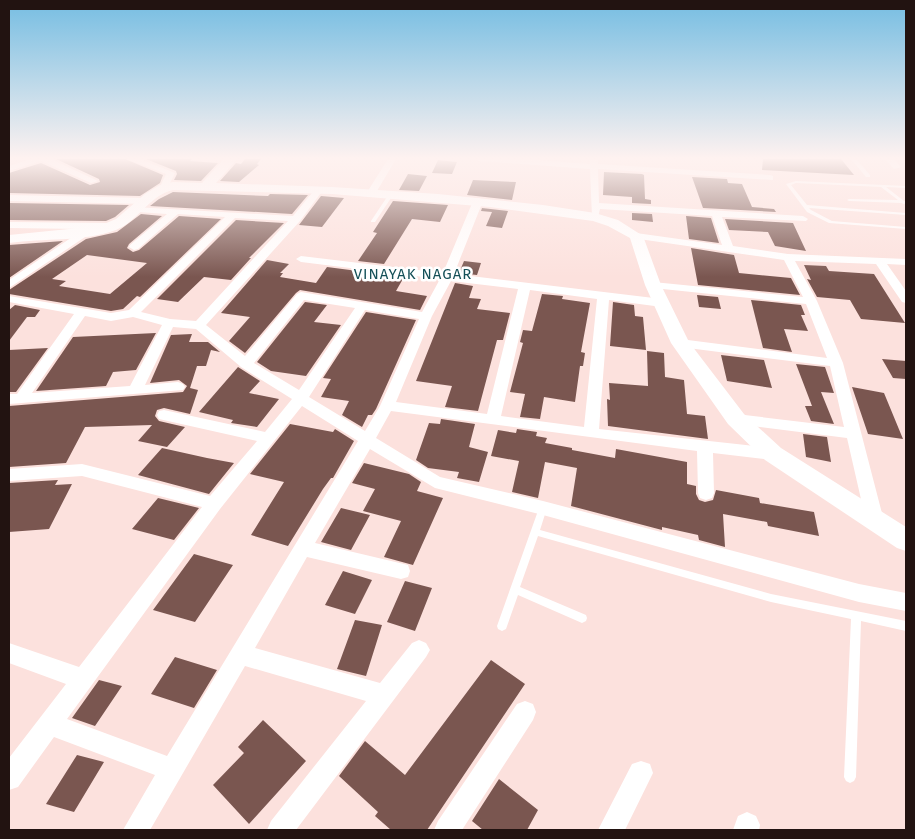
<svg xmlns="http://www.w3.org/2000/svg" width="915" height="839" font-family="'Fira Sans',sans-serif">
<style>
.building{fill:#7a5650;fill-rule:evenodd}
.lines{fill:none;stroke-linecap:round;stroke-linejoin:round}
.lane{fill:#fff;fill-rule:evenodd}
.street{fill:#fff;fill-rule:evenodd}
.secondary{fill:#fff;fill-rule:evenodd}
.labels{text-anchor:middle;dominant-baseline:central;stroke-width:5;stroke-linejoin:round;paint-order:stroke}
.far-neighbourhood-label{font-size:15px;letter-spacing:1px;fill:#155058;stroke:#fff}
</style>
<rect width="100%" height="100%" fill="#fce1dd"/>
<path class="building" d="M56,159h69l38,16 -3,8 -20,13 -131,-3v-20l32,-10 49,22 10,-3 -1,-3z
M146,159h46l-2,2 28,2 -17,18 -27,-1 3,-6 -1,-3z
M245,159h16l-4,5 2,1 -20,17 -19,-1 16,-18 5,1z
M763,159h78l13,16 -92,-5z
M438,160l19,2 -5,12 -20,-1z
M604,172l38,2 2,1 1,24 6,1v4l-19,-1v-6l-29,-2z
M408,174l19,2 -8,15 -20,-1z
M692,177l35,2 1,4 14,1 10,23 22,2 2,3 -73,-4z
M473,180l43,2 -4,18 -45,-5z
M173,192l95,4 2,-2 38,1 -16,19 -142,-8 9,-7z
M321,196l23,2 -22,29 -23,-2z
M393,201l55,4 -8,17 -28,-3 -28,45 -26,-3 19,-28 -4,-1z
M9,203l120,2 -14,12 -9,4 -97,-1z
M482,208l26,3 -6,17 -16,-2 6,-14 -11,-1z
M632,213l20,1 1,8 -21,-2z
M141,214l21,2 -33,28 -2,4 6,4 6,-2 40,-34 42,3 -81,78 -3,-1 -14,13 -12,2 -102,-17v-4l77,-51 31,-7zM87,255l60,8 -37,31 -51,-8 7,-5 -14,-2z
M686,216l25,2 8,25 -30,-4z
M725,219l68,4 13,28 -31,-5 -7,-14 -39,-2z
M236,220l48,3 -35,35h2l-20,22 -27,-3 -26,25 -21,-3z
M63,241l-54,37v-33z
M691,248l43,7 5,18 52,5 9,17 -102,-10z
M267,260l22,4 -9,9h3l-3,4 36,6 11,-16 77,10 -8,14 31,5 -7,14 -120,-20 -4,3 -51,60 -16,-12 21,-24 -29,-4z
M464,261l17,2 -4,12 -18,-2z
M804,265l22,1 3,5 45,3 31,49 -44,-4 -11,-19 -33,-3 -10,-18 4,1z
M455,283l18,3 -4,12 12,1 -4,10 33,4 -7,27h-6l-19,71 -33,-4 7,-21 -36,-5z
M542,294l21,2 -1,3 28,4 -9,49 4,1 -2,13h-3l-5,36 -31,-5 -4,22 -20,-2 5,-23 -15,-2 13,-49 -3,-1 3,-12 9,1z
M697,295l21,2 3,12 -22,-2z
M751,300l50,5 4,10h-4l7,16 -24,-2 8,23 -29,-4z
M305,302l22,3 -13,17 27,3 -35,51 -35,-5 -14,-9z
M613,302l21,3 1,11 8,1 3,33 -36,-4z
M15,305l25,5 -5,7h-8l-18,24v-31z
M366,312l50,8 -40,89 -4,6h-4l-6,12 -20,-12 7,-14 -28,-4 10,-18 -8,-1z
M156,333l-20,37 -23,2 -7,14 -70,5 37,-54z
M192,334l-3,8h19l12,10 -9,-2 -5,16h-9l-7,22 8,2 -8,24 -26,-6 -7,2 -2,6 4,5 26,6 -18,20 -29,-6 14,-16 -67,2 -19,36 -57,4v-61l174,-14 4,-6 -8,-6 -29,3 21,-48z
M48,348l-32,44h-7v-42z
M647,351l17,2 1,24 19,3 3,34 18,2 3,23 -100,-13 -1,-27 3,1 -1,-17 39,3z
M721,355l43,5 8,28 -45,-7z
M882,359l24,2v18l-13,-1z
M796,364l29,3 9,26 -13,-1 13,32 -23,-3 -6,-15h7z
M238,367l22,14 -11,12 30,6 -22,28 -26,-4 2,-3 -34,-8z
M852,387l32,6 19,46 -35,-5z
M441,419l34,5 -6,23 19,5 -9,30 -22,-4 2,-6 -31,-4 -12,-8 13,-37 11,1z
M290,424l43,8 2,-3 19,12 -21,37h-2l-8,11 -35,57 -37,-11 33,-53 -34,-8z
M517,429l20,3 -1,4 11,2 -2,5 27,5v2l43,8 1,-9 71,13v22l9,2v8l3,6 6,2 8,-2 3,-10 43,8 1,5 54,9 5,24 -51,-10 -1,-4 -44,-8 2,33 -26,-7 -1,-5 -36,-8v3l-91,-24 6,-38 -32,-6 -7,36 -26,-6 7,-31 -28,-5 7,-26 18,3z
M803,434l24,3 4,25 -25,-5z
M162,448l45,10 27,5 -25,31 -71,-19z
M364,463l45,11 12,8 -4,9 26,7 -30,67 -29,-8 17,-36 -38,-10 12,-22 -23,-6z
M58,480l-3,5 17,-1 -23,45 -40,3v-49z
M158,498l41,10 -25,32 -42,-11z
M341,508l29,7 -19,35 -30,-8z
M194,554l39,11 -38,57 -42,-12z
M343,571l29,9 -17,34 -30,-9z
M405,581l27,7 -17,43 -28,-9z
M355,620l27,5 -16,51 -29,-7z
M175,657l42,13 -23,38 -43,-14z
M491,660l34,24 -98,146h-36l-16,-14 3,-4 -39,-36 26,-35 40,34z
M99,680l23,6 -27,40 -23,-8z
M263,720l43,41 -57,63 -36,-39 31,-32 -6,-6z
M77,755l27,7 -30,50 -28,-8z
M499,779l39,31 -11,20h-44l-11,-9z"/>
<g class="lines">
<path class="lane" d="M851,159h5l14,16v2h-4z
M796,181l110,5v2l-20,-1 18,14h2v2l-2,1 -3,-1 -52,-2 -2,-1 2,-1 49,1 -17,-13 -85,-4 -5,2 16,20 99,8v2l-97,-7 2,2 21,11 74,6v2l-77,-6 -22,-11 -21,-28z
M389,194l4,1 -18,27h-4v-1z
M543,505l3,1 1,2 -7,22 231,64 135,27v10l-45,-10 -5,156 -2,4 -4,2 -4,-2 -2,-4 7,-158 -80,-17 -233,-66 -18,51 66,28 1,3 -1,3 -4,2 -64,-28 -12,34 -4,2 -4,-2 -1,-3 42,-118 1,-2z"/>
<path class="street" d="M30,159h21l47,22 -7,2 -50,-22 -32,10v-5z
M127,159h13l35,14 -8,16h-6l-1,-2 6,-13z
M388,159h8l-22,37h-6l-2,-2z
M475,159h48l67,5v-5h8v5l172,11 3,1v4l-175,-11 1,34 204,13 5,3 -2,2 -84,-4 11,29 55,8 118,5v6l-19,-1 19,27v12l-4,-1 -26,-38 -81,-3 22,40 26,62 41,158 -3,5 -6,2 -6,-2 -3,-5 -19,-83 -111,-14 -5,-1 -2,-4 2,-4 5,-1 108,13 -14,-61 -150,-19 -6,-4 6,-4 147,19 -21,-54 -153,-16 -6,-3 6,-3 150,15 -19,-37 -152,-22 -1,-2 5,-3 86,12 -10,-29 -112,-7 -2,8h-6l-2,-48 -111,-8z
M885,159h9l7,8 -7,2z
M319,187l4,3 -23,31 -94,104 39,31 52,-62 4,-2 121,20 18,-33 -139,-17 -5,-3 5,-3 142,17 30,-72 5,-3 3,1 2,2 -29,73 208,25 6,4 -6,4 -53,-7 -10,129 174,19 6,2 2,4 -2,4 -6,2 -60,-7 1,40 -2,5 -6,2 -6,-2 -2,-5 -1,-42 -306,-40 -15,27 64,39 103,24 316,83 47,9v18l-47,-9 -316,-87 -108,-27 -65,-39 -55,94 93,22 2,6 -2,6 -7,2 -94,-22 -52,91 125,35 32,-40 7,-3 7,3 4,7 -4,7 -130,173h-29l4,-9 95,-120 -121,-35 -95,164h-27l32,-55 -101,-38 -36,50 -9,3v-32l57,-74 -57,-21v-20l70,24 123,-160 -120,-31 -73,5v-12l73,-5 128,32 47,-55 -98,-22 -2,-4 2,-4 5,-1 101,22 27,-33 -51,-32 -45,-38 -23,-2 -28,58 33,-3 5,2 2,3 -2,3 -174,14v-10h8l57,-80 -65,-12v-6l102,17 18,-3 96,-93 -47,-3 -40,35 -4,1 -5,-3 1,-2 37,-31 -29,-2 -3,-1v-4l158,9 23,-28zM235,218l53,3 -92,100 -26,-2 -29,-7zM451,281l67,8 -31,125 -91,-12 36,-86zM530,290l67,9 -13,128 -83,-11zM304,300l51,8 -56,82 -45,-27zM365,310l54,9 -39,87 -15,25 -56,-34zM85,316l26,5 22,-4 29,8 -32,61 -98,7zM302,406l56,35 -191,315 -100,-37 153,-210z
M9,195l138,3 5,3 -5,3 -138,-3z
M9,222l104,1 5,3 -5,3h-23l2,2 -1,2 -82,55v-8l75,-51 -75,-1z
M525,701l8,3 3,8 -3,8 -71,110h-28l4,-9 79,-117z
M641,761l9,3 3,9 -28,57h-27l34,-66z
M747,812l9,4 4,9 -1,5h-26l5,-14z"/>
<path class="secondary" d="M224,159h13l-21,24 116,4 106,7 105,11 52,8 23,7 25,16 18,49 28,57 55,72 37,34 125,79v24l-9,-3 -132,-88 -37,-36 -57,-81 -26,-58 -15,-47 -22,-12 -15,-5 -103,-14 -158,-13 -159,-4c-23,5 -35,31 -57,40 -33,12 -72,8 -107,13v-8l90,-9 17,-7 29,-25 15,-9 13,-3 29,1z"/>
</g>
<linearGradient id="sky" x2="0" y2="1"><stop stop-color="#75bde2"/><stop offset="0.57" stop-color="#fef2f0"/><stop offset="1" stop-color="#fef2f0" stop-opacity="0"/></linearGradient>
<rect width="915" height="277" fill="url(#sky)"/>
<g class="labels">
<g class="far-neighbourhood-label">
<text x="413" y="274">VINAYAK NAGAR</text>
</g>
</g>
<rect width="915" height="839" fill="none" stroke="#221311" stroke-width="20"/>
</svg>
